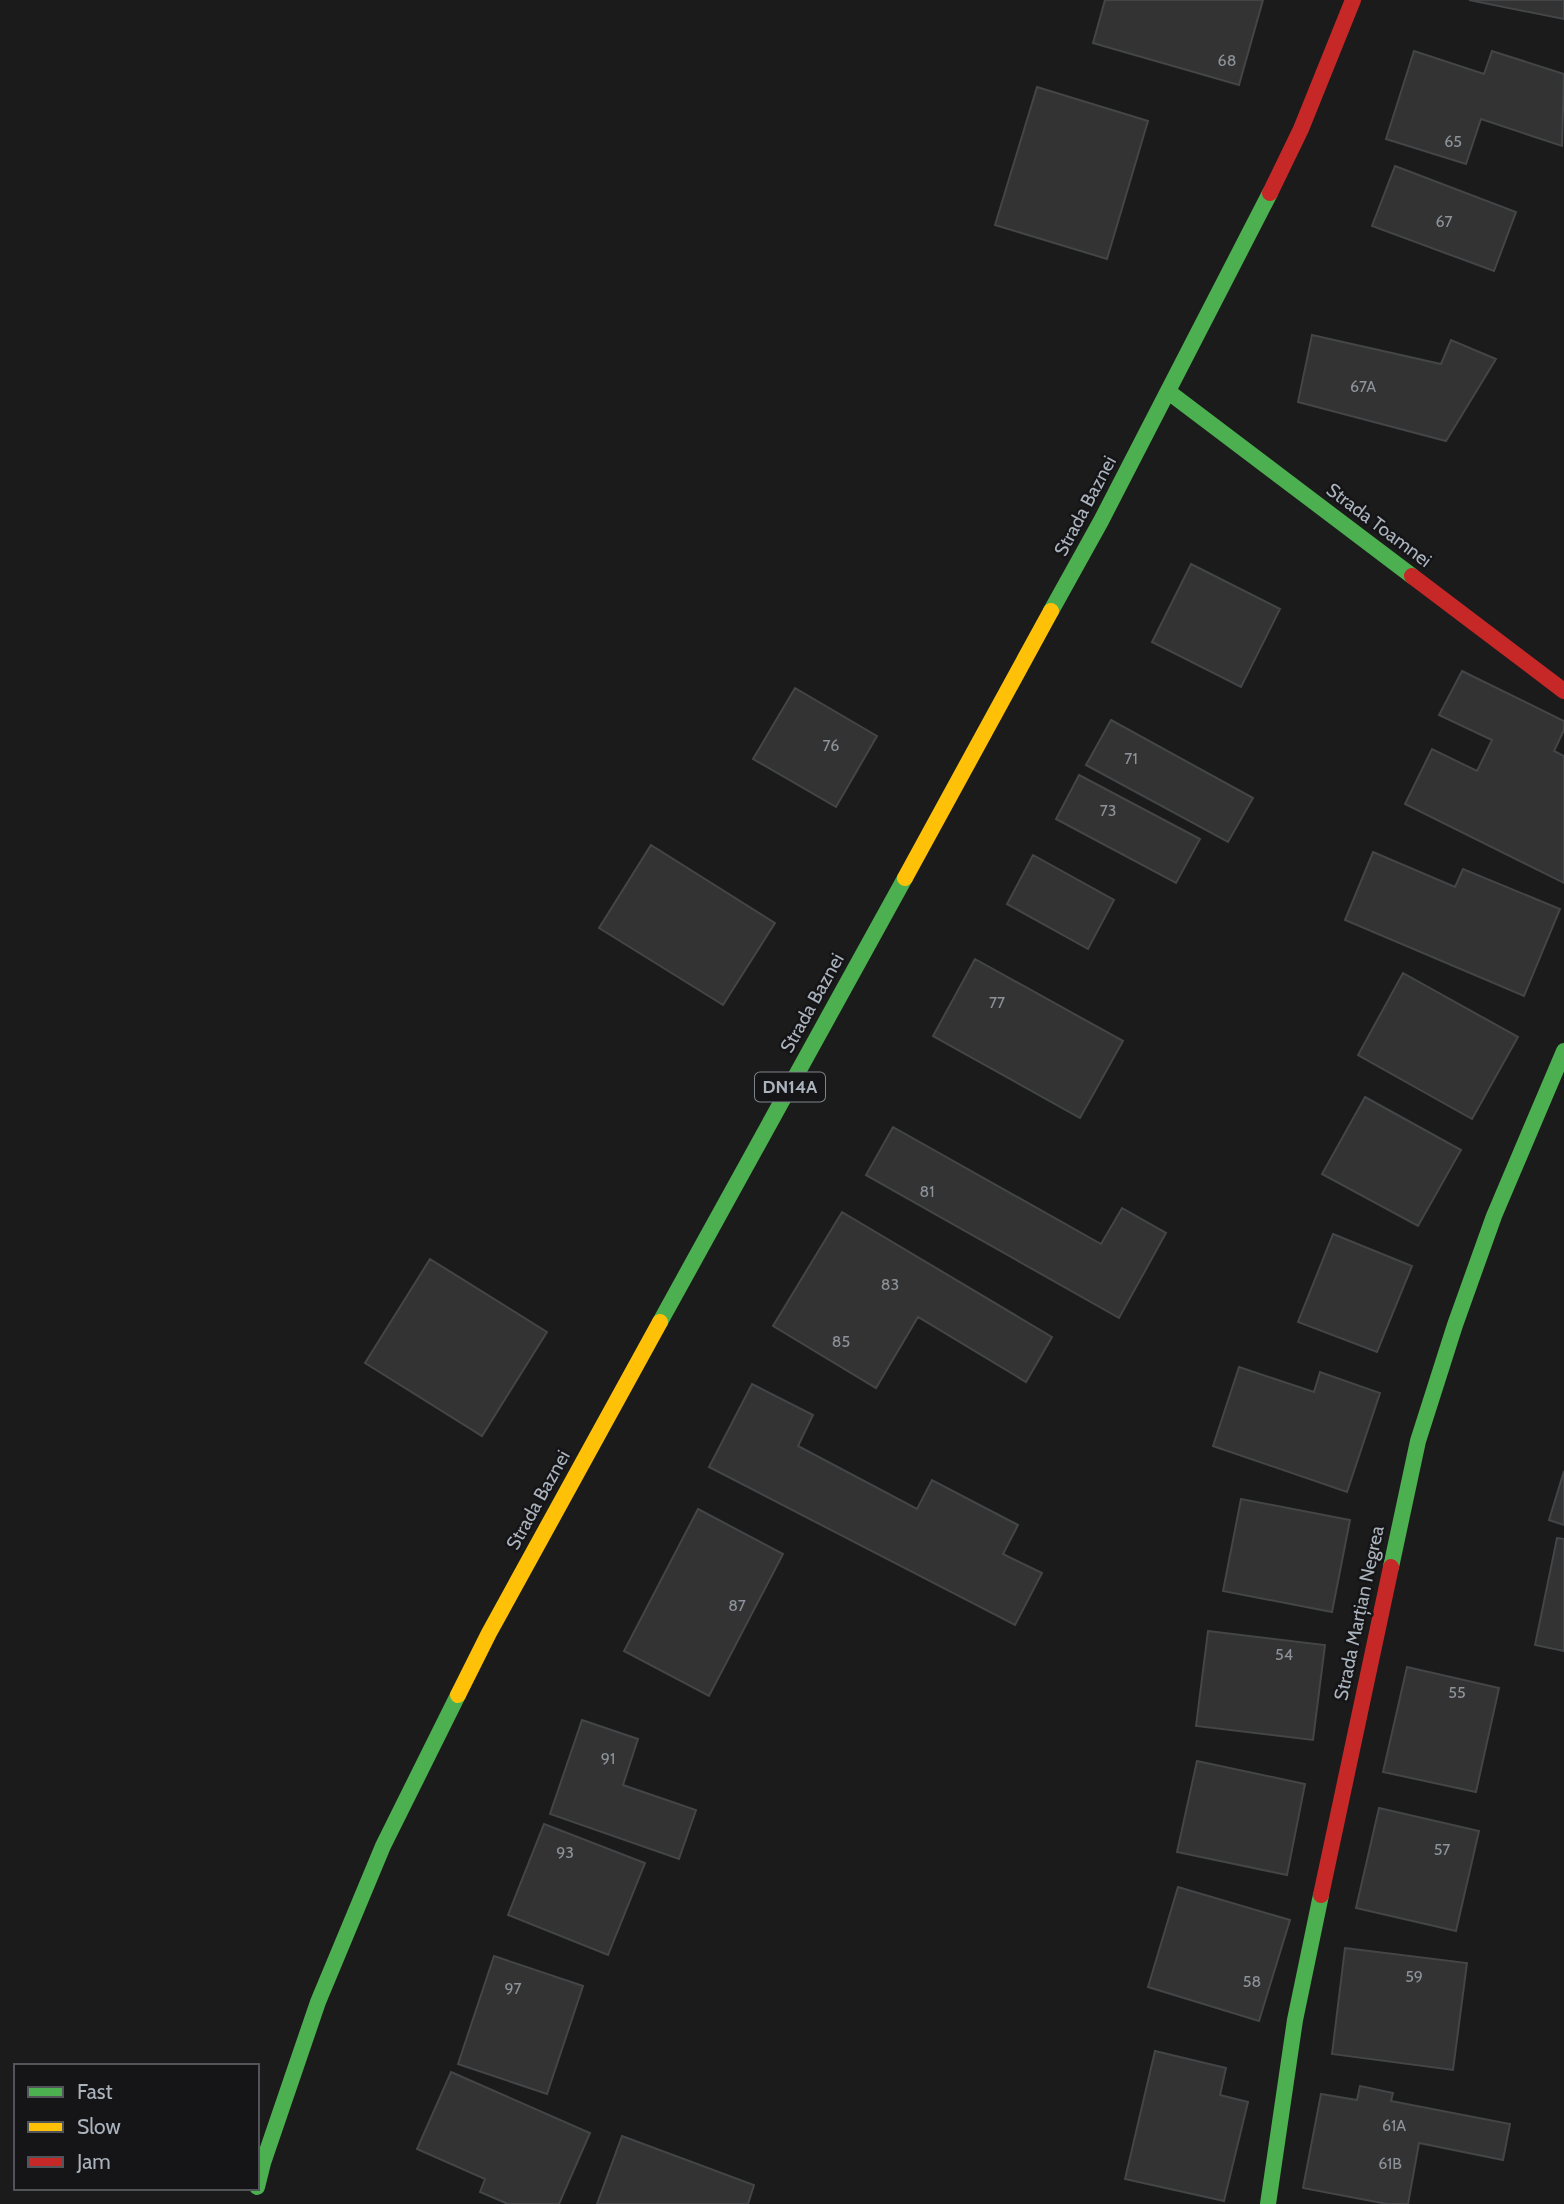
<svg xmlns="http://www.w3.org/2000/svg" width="1564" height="2204" font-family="Cabin,sans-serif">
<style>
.building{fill:#333;stroke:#434547;stroke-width:2}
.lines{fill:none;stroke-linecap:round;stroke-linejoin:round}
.fast{stroke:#4caf50;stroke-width:16}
.slow{stroke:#ffc107;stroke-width:16}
.jam{stroke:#c62828;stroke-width:16}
.labels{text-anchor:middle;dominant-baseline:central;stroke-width:5;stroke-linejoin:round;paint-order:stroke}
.number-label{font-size:16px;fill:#8d939a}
.shield{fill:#151517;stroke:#7e848b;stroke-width:2}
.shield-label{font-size:18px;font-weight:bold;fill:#abb3bd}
.street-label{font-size:19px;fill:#abb3bd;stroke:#151517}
</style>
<rect width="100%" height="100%" fill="#1b1b1b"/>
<path class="building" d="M1105,0h158l-24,85 -146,-42z
M1469,0h95v19z
M1414,51l70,23 8,-23 72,23 -2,72 -81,-27 -15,45 -80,-25z
M1037,87l111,34 -41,138 -112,-34z
M1395,166l121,46 -22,59 -122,-45z
M1312,335l129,29 10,-24 45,19 -50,82 -148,-39z
M1191,564l89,45 -39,78 -89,-45z
M1462,671l102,50v9l-10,21 10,5v127l-159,-79 27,-55 45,22 15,-31 -53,-25z
M795,688l82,48 -41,71 -83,-48z
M1111,720l142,78 -25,44 -142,-77z
M1079,775l121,64 -24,44 -120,-64z
M651,845l124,78 -52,82 -124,-77z
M1373,852l82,35 8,-18 97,40 -36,87 -179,-76z
M1033,855l81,45 -26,49 -81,-45z
M975,959l148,82 -43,77 -147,-82z
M1403,973l115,64 -46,82 -114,-64z
M1365,1097l96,53 -43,76 -96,-52z
M893,1127l208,117 21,-36 44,25 -47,85 -253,-143z
M842,1212l210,125 -26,45 -108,-65 -42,71 -103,-62z
M1333,1234l79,32 -35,86 -79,-30z
M430,1259l117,73 -65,104 -117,-73z
M1239,1367l75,25 6,-20 60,21 -33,99 -134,-46z
M752,1384l61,31 -15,31 119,63 15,-29 86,45 -15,29 39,19 -27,52 -306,-158z
M1564,1471v54l-15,-5z
M1241,1499l109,21 -18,92 -109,-21z
M698,1509l85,45 -74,142 -85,-45z
M1557,1538l7,1v112l-29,-6z
M1208,1631l117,14 -12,95 -117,-14z
M1407,1667l92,21 -23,104 -93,-20z
M582,1720l56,19 -15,46 73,25 -17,49 -129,-45z
M1197,1761l108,23 -18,91 -110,-23z
M1379,1808l100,23 -23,100 -100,-23z
M544,1824l101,39 -37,92 -100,-40z
M1178,1887l112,33 -31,101 -111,-34z
M1345,1948l122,15 -14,107 -121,-16z
M494,1956l89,30 -36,108 -89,-30z
M1155,2051l71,17 -6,27 28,7 -24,99 -99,-22z
M451,2072l139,61 -31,71h-51l-28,-12 5,-13 -68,-30z
M1360,2086l33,7 -2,8 119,23 -7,36 -84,-17 -11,61h-21l-84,-16 18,-94 36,6z
M622,2136l132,49 -6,19h-151z"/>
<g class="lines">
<path class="fast" d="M1170,393l242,183
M1051,611l50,-90 169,-328
M660,1322l245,-444
M1391,1567l27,-126 37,-116 39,-109 70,-165
M257,2187l6,-24 55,-161 65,-156 75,-151
M1268,2204l27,-184 26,-125"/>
<path class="slow" d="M905,878l146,-267
M458,1695l31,-62 171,-311"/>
<path class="jam" d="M1270,193l31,-64 52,-129
M1412,576l152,115
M1321,1895l70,-328"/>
</g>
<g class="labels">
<g class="number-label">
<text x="1227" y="60">68</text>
<text x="1453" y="141">65</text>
<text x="1444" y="221">67</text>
<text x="1363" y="386">67A</text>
<text x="831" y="745">76</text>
<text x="1131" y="758">71</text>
<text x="1108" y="810">73</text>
<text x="997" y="1002">77</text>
<text x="927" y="1191">81</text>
<text x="890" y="1284">83</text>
<text x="841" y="1341">85</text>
<text x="737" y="1605">87</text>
<text x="1284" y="1654">54</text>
<text x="1457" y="1692">55</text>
<text x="608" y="1758">91</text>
<text x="1442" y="1849">57</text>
<text x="565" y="1852">93</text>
<text x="1414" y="1976">59</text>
<text x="1252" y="1981">58</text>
<text x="513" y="1988">97</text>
<text x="1394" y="2125">61A</text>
<text x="1390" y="2163">61B</text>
</g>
<rect class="shield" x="755" y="1072.5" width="70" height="29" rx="5"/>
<g class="shield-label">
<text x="790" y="1087">DN14A</text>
</g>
<g class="street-label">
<text transform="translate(1085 506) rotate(-62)">Strada Baznei</text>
<text transform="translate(1379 525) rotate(37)">Strada Toamnei</text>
<text transform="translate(812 1003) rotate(-61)">Strada Baznei</text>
<text transform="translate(538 1500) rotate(-61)">Strada Baznei</text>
<text transform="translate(1359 1613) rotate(-78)">Strada Marțian Negrea</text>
</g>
</g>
<rect x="14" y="2064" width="245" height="126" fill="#151517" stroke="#515459" stroke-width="2"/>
<rect x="28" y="2087" width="35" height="10" fill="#4caf50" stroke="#515459" stroke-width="2"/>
<text x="77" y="2099" font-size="21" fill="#abb3bd">Fast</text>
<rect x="28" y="2122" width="35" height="10" fill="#ffc107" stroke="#515459" stroke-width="2"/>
<text x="77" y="2134" font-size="21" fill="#abb3bd">Slow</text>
<rect x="28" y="2157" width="35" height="10" fill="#c62828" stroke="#515459" stroke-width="2"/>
<text x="77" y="2169" font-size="21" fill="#abb3bd">Jam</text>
</svg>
